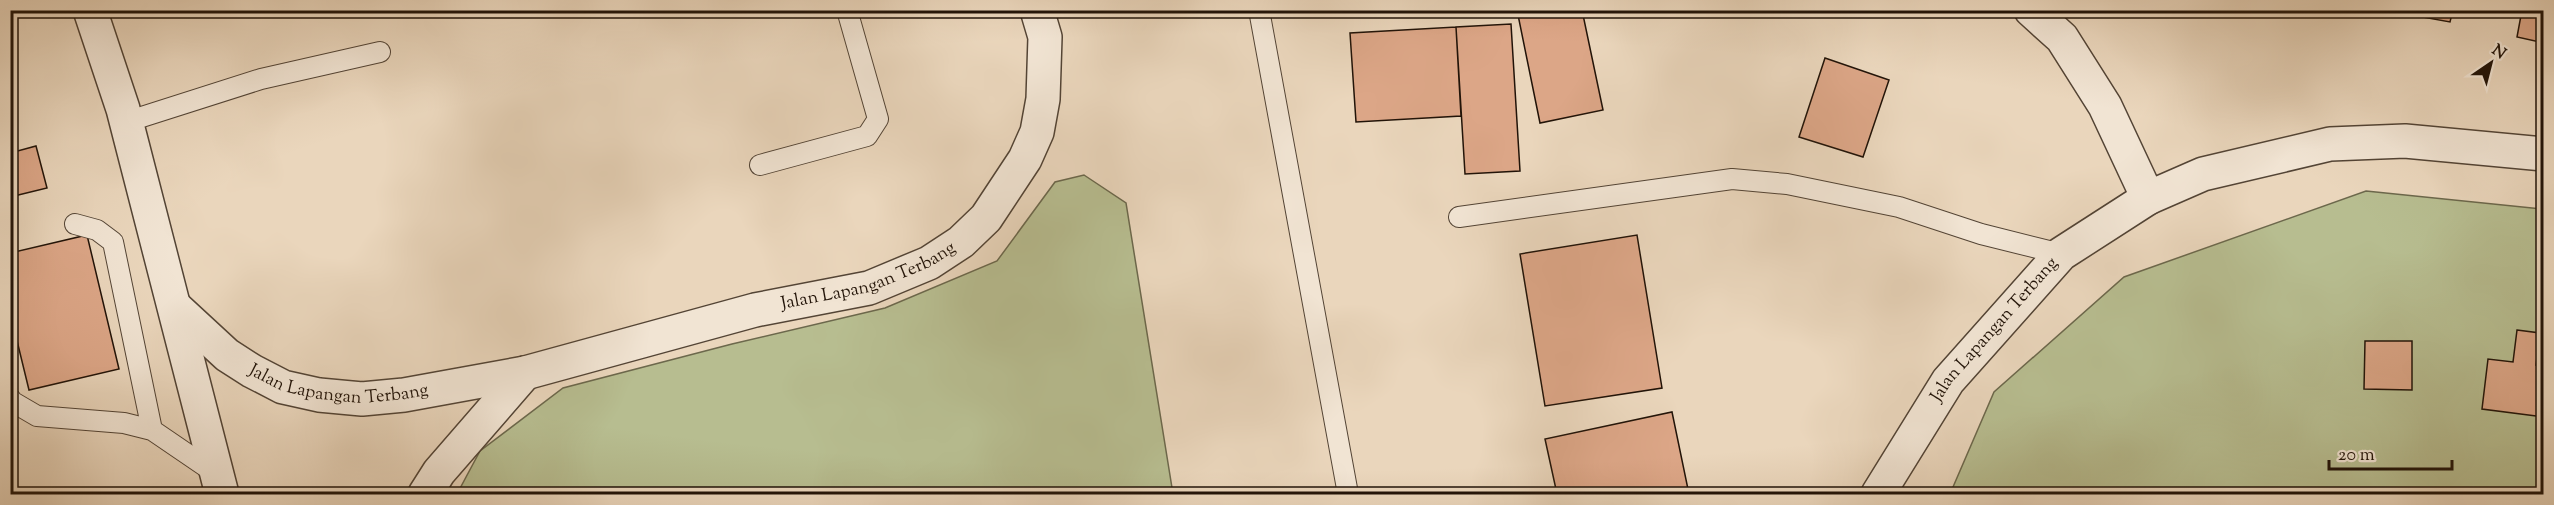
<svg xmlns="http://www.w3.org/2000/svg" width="2554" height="505" font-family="'Sorts Mill Goudy',serif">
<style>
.green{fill:#b7bd90;stroke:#6c684c;stroke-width:1.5}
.building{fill:#dca687;stroke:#211308;stroke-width:1.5}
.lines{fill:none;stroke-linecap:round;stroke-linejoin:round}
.service-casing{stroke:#534435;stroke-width:22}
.minor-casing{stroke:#534435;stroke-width:36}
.tertiary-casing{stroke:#534435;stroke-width:36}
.service{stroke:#f1e4d3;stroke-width:20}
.minor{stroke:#f1e4d3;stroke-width:33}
.tertiary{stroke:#f1e4d3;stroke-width:33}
.labels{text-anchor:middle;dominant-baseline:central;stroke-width:6;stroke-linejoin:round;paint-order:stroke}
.street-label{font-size:18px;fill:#211308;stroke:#f1e4d3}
</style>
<rect width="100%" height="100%" fill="#ead6bc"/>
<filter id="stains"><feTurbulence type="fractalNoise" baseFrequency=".00333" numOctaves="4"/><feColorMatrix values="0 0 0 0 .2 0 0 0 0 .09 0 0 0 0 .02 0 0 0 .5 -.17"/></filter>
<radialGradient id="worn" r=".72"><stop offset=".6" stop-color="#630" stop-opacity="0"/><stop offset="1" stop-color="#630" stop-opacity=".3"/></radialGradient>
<path class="green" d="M1084,175l42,28 47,291h-716l23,-43 83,-63 169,-44 153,-36 112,-47 58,-79z
M2366,191l177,18v285h-593l44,-102 130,-115z"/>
<path class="building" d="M1389,10h28l-28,4z
M1517,10h65l21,100 -63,13z
M2412,10h41l-3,12 -39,-7z
M2522,10h22v33l-27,-6z
M1511,24l9,147 -55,3 -9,-147z
M1456,27l5,89 -105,6 -6,-89z
M1825,58l64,22 -26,77 -64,-20z
M36,146l11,42 -37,9v-44z
M87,235l32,134 -90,21 -19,-78v-59z
M1637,235l25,153 -117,18 -25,-152z
M2517,330l23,3 -4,32 8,1v51l-62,-8 6,-50 25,3z
M2365,341h47v49l-48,-1z
M1672,412l17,82h-132l-12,-55z"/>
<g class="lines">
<defs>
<path id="service" d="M1259,10l89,484
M126,122l135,-43 119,-27
M760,165l107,-29 11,-17 -31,-109
M1459,217l273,-38 55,5 112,23 82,27 80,20
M75,224l22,6 16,12 39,188
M10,398l3,4 24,14 87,7 28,7 66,45"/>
<path id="minor" d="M2031,10l31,28 43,68 43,92"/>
<g id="tertiary">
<path d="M90,10l33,99 99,385"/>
<path id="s1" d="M175,307l52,48 25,16 31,16 36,8 43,4 42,-4 121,-22 230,-63 114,-22 60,-25 32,-21 25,-24 39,-59 12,-27 6,-33 2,-62 -8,-27"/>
<path d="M425,494l14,-22 86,-99"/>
<path id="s2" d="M1878,494l70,-113 113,-127 87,-56 55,-24 127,-30 75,-3 139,13"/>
</g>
</defs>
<use href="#service" class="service-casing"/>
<use href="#minor" class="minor-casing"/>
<use href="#tertiary" class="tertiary-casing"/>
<use href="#service" class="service"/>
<use href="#minor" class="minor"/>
<use href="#tertiary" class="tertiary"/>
</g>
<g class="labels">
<g class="street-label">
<text stroke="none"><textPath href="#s1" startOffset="738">Jalan Lapangan Terbang</textPath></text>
<text stroke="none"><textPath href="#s2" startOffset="202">Jalan Lapangan Terbang</textPath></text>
<text stroke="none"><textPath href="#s1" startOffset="190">Jalan Lapangan Terbang</textPath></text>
</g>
</g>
<rect width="2554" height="505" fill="none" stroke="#ead6bc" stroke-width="36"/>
<rect x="12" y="12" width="2530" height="481" fill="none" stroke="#211308" stroke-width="3"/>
<rect x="18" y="18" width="2518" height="469" fill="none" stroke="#211308" stroke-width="1.5"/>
<g transform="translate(2491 63) rotate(35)" stroke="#f1e4d3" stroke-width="4.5" paint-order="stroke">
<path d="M0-4.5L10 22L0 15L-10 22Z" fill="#211308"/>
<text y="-9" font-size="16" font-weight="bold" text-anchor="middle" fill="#211308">N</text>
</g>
<path d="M2329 460v9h123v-9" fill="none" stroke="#211308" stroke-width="3"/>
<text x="2338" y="460" font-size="18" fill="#211308" stroke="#f1e4d3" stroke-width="4.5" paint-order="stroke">20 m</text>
<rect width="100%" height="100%" filter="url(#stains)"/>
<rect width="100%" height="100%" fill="url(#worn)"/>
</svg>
